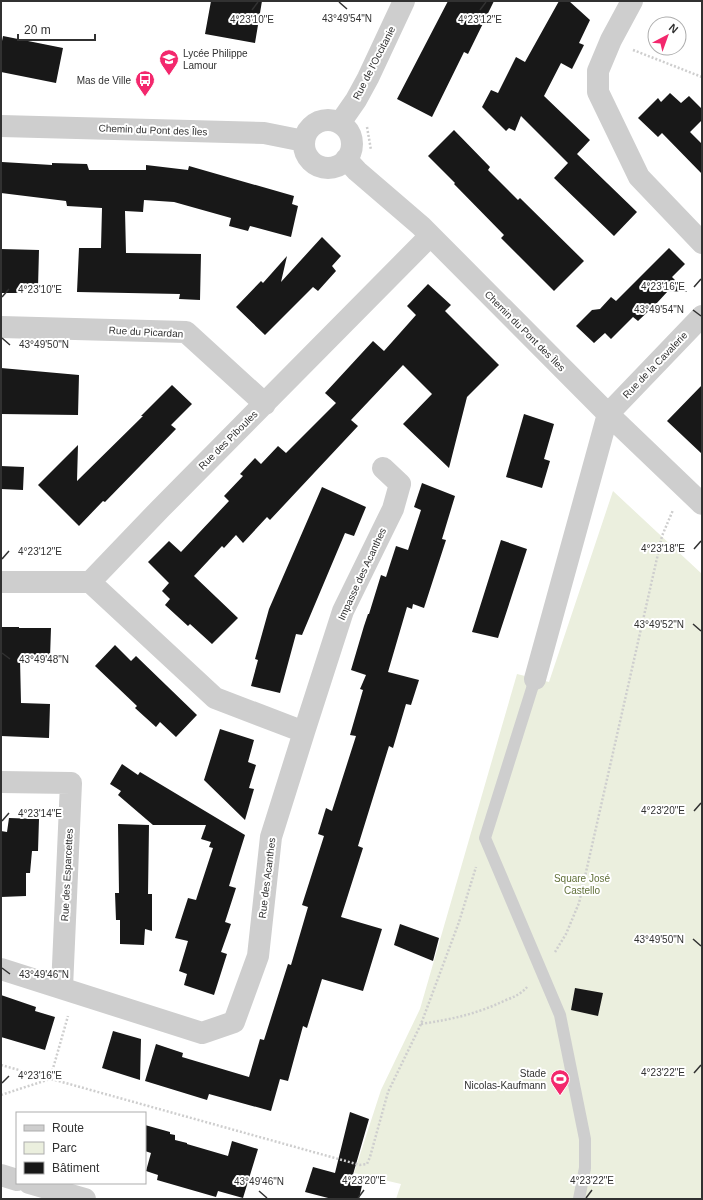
<svg xmlns="http://www.w3.org/2000/svg" width="703" height="1200" font-family="Arial,sans-serif">
<style>
.green{fill:#ebefde}
.building{fill:#181818}
.lines{fill:none;stroke-linecap:round;stroke-linejoin:round}
.path{stroke:#cecece;stroke-width:2.5;stroke-dasharray:2 2;stroke-linecap:butt}
.lane{stroke:#cecece;stroke-width:12}
.street{stroke:#cecece;stroke-width:22}
.ticks{fill:none;stroke:#313131;stroke-width:1.5}
.labels{text-anchor:middle;dominant-baseline:central;stroke-width:4;stroke-linejoin:round;paint-order:stroke}
.poi-label{font-size:10px;fill:#313131;stroke:#fff;text-anchor:end}
.street-label{font-size:10px;fill:#313131;stroke:#fff}
.park-label{font-size:10px;fill:#62713a;stroke:#fff}
.ticks-label{font-size:10px;text-anchor:middle;fill:#313131;stroke:#fff;stroke-width:4;stroke-linejoin:round;paint-order:stroke}
</style>
<rect width="100%" height="100%" fill="#fff"/>
<path class="green" d="M613,491l89,83v467l-1,2 1,1v155h-306l5,-15 -47,-11 27,-83 39,-81 97,-335 32,8z"/>
<path class="building" d="M211,1h51l-7,42 -50,-9z
M448,1h46l-26,53 -4,-2 -32,65 -35,-18z
M559,1h10l21,19 -11,23 5,2 -12,24 -11,-6 -17,33 46,44 -13,14 60,58 -23,24 -60,-58 14,-15 -47,-47 -6,15 -6,-3 -3,3 -24,-24 9,-17 7,3 18,-36 9,5z
M3,36l60,12 -7,35 -55,-11v-26z
M670,93l11,10 8,-7 13,13v11l-12,12 12,12v30l-40,-41 -4,4 -20,-19 20,-20 3,4z
M454,130l36,37 -2,3 30,30 2,-2 64,63 -30,30 -53,-53 3,-3 -50,-51 1,-1 -27,-27z
M2,162l50,3v-2l35,1 2,6h57v-5l42,5 1,-4 105,30 -2,8 6,2 -7,31 -41,-11 -2,5 -19,-5 2,-8 -57,-16 -30,-2 -1,12 -18,-1 1,42 75,1 -1,46 -21,-1 1,-5 -103,-2 2,-44h22l1,-40 -35,-2 -1,-5 -65,-8z
M322,237l19,19 -9,10 4,5 -18,20 -5,-4 -48,48 -29,-28 25,-26 2,2 24,-27 -6,26z
M669,248l16,16 -13,13 15,15 -19,-1 -12,13 -18,17 -5,-4 -22,22 -6,-6 -11,10 -18,-17 16,-16 8,-1 11,-12 5,4z
M1,249l38,1 -1,38 -16,-1v6h-21z
M428,284l23,21 -6,6 54,54 -32,32 -18,71 -46,-44 29,-30 -29,-29 -52,55 7,6 -88,94 -3,-3 -24,26 -7,-8 -12,13 -2,-2 -28,30 44,42 -26,26 -22,-20 -2,2 -23,-21 5,-6 -8,-8 7,-8 -21,-21 21,-21 12,11 48,-51 -5,-5 19,-20 -3,-2 15,-16 6,6 17,-18 8,7 50,-50 -11,-10 48,-52 11,10 32,-36 -9,-9z
M1,368l78,7 -1,40 -77,-1z
M172,385l20,19 -21,21 5,4 -71,73 -2,-1 -24,25 -41,-41 40,-40 -1,36 66,-65h-2z
M702,385v69l-35,-33z
M524,414l30,10 -10,35 6,2 -8,27 -36,-11z
M1,466l23,1 -1,23 -22,-1z
M422,483l33,13 -13,43 4,1 -22,68 -11,-4 -1,5 -5,-2 -19,65 31,8 -8,25 -5,-1 -13,44 -4,-2 -31,100 5,2 -22,69 41,12 -19,62 -41,-12 -15,49 -4,-2 -15,55 -8,-2 -9,32 -62,-17 -2,6 -62,-19 11,-37 27,9 -1,4 67,20 11,-38 4,1 24,-76 3,1 17,-58 -6,-2 22,-69 -6,-2 8,-26 6,3 24,-75 -6,-1 13,-45 -3,-1 6,-14 -15,-5 13,-44 4,-12h1l12,-39 5,2 10,-31 12,4 13,-40 -7,-3z
M322,487l44,20 -12,29 -9,-3 -43,102 -6,-1 -16,59 -29,-7 7,-26 -3,-1 14,-50z
M501,540l26,9 -29,89 -26,-6z
M1,627h18v1h32l-1,30h-30l1,45 29,1 -1,34 -48,-2z
M115,645l16,16 5,-5 61,59 -21,22 -16,-15 -4,5 -21,-19 2,-2 -42,-40z
M220,729l34,11 -6,22 8,3 -7,23 5,1 -9,31 -41,-40z
M122,764l16,11 2,-3 105,63 -16,51 7,2 -11,34 6,2 -10,28 6,2 -13,41 -30,-10 3,-11 -8,-3 9,-30 -13,-3 13,-40 8,2 17,-52 -4,-1 2,-5 -10,-3 5,-14h-53l-35,-30 3,-4 -11,-7z
M9,818l30,1 -1,32h-6l-2,22h-4v23l-25,1v-66l6,1z
M118,824l31,1 -1,69h4v37l-7,-2 -1,16 -24,-1v-24h-4l-1,-27h4z
M400,924l39,14 -6,23 -39,-16z
M575,988l28,5 -5,23 -27,-6z
M1,995l35,12 -1,4 20,6 -10,33 -44,-13z
M113,1031l28,8 -1,41 -38,-12z
M350,1112l19,7 -17,59 11,3 -4,18h-27l-27,-7 8,-25 22,6z
M145,1125l25,7v2l5,1v5l12,3v1l41,12 4,-15 26,8 -15,49 -25,-7 -2,6 -59,-17 1,-5 -12,-4 5,-18 -6,-2z"/>
<g class="lines">
<path class="path" d="M633,50l69,27
M367,127l4,23
M555,952l11,-18 13,-31 83,-367 11,-26
M421,1024c32,-5 56,-10 85,-24 8,-3 15,-6 21,-13
M1,1065l359,100 7,-1 3,-7 18,-65 33,-68 38,-102 17,-55
M1,1095l49,-16 18,-63"/>
<path class="lane" d="M535,679l-50,159 75,177 25,124v29l-6,31"/>
<path class="street" d="M632,1l-21,39 -13,31v21l41,85 63,66
M304 144a24 24 0 1 1 48 0a24 24 0 1 1-48 0Z
M340,123l16,-23 12,-22 36,-77
M1,126l263,7 40,8
M346,159l11,12 64,55 187,188 94,90
M1,327l185,5 79,72
M1,582h89l71,-74 269,-272
M535,679l73,-265 94,-98
M304,732l39,-121 50,-102 7,-25 -17,-16
M1,782l70,1 -9,205
M1,969l201,64 32,-11 24,-66 13,-119 33,-105 -89,-34 -125,-116
M1,1175l16,5
M29,1183l56,16"/>
</g>
<path class="ticks" d="M339,2l8,7M252,10l6,-8M480,10l6,-8M694,287l7,-8M2,297l7,-8M693,310l8,6M2,338l8,7M694,549l7,-8M2,559l7,-8M693,624l8,7M2,653l8,6M694,811l7,-8M2,821l7,-8M693,939l8,7M2,968l8,6M694,1073l7,-8M2,1083l7,-7M259,1191l8,7M358,1198l6,-8M586,1198l6,-8"/>
<defs>
<symbol id="school-pin" viewBox="-11 -11 22 30"><path d="M0 17L-7.5 6A9.5 9.5 0 1 1 7.5 6Z" fill="#f3286d" stroke="#fff"/><path d="M0-5L7-2L0 1L-7-2ZM-4 1L0 2.5L4 1V4Q0 6-4 4Z" fill="#fff"/></symbol>
<symbol id="bus-pin" viewBox="-11 -11 22 30"><path d="M0 17L-7.5 6A9.5 9.5 0 1 1 7.5 6Z" fill="#f3286d" stroke="#fff"/><path d="M-5-6H5V4H4V6H2V4H-2V6H-4V4H-5ZM-3.5-4V0h7V-4ZM-3.5 1.2v1.5H-2V1.2ZM2 1.2v1.5H3.5V1.2Z" fill="#fff"/></symbol>
<symbol id="stadium-pin" viewBox="-11 -11 22 30"><path d="M0 17L-7.5 6A9.5 9.5 0 1 1 7.5 6Z" fill="#f3286d" stroke="#fff"/><path d="M0-5a6.5 5 0 1 0 0 10a6.5 5 0 1 0 0-10ZM-3.5-1.8h7v3.6h-7Z" fill="#fff"/></symbol>
</defs>
<g fill-rule="evenodd">
<use href="#school-pin" x="158" y="48" width="22" height="30"/>
<use href="#bus-pin" x="134" y="69" width="22" height="30"/>
<use href="#stadium-pin" x="549" y="1068" width="22" height="30"/>
</g>
<g class="labels">
<g class="poi-label">
<text x="183" y="53" text-anchor="start">Lycée Philippe<tspan x="183" dy="12">Lamour</tspan></text>
<text x="131" y="80">Mas de Ville</text>
<text x="546" y="1073">Stade<tspan x="546" dy="12">Nicolas-Kaufmann</tspan></text>
</g>
<g class="street-label">
<text transform="translate(374 63) rotate(-63)">Rue de l'Occitanie</text>
<text transform="translate(153 130) rotate(2)">Chemin du Pont des Îles</text>
<text transform="translate(525 331) rotate(45)">Chemin du Pont des Îles</text>
<text transform="translate(146 332) rotate(3)">Rue du Picardan</text>
<text transform="translate(655 365) rotate(-46)">Rue de la Cavalerie</text>
<text transform="translate(228 440) rotate(-45)">Rue des Piboules</text>
<text transform="translate(362 574) rotate(-65)">Impasse des Acanthes</text>
<text transform="translate(67 875) rotate(-87)">Rue des Esparcettes</text>
<text transform="translate(267 878) rotate(-83)">Rue des Acanthes</text>
</g>
<g class="park-label">
<text x="582" y="878">Square José<tspan x="582" dy="12">Castello</tspan></text>
</g>
</g>
<g class="ticks-label">
<text x="347" y="22">43°49'54"N</text>
<text x="252" y="23">4°23'10"E</text>
<text x="480" y="23">4°23'12"E</text>
<text x="663" y="290">4°23'16"E</text>
<text x="40" y="293">4°23'10"E</text>
<text x="659" y="313">43°49'54"N</text>
<text x="44" y="348">43°49'50"N</text>
<text x="663" y="552">4°23'18"E</text>
<text x="40" y="555">4°23'12"E</text>
<text x="659" y="628">43°49'52"N</text>
<text x="44" y="663">43°49'48"N</text>
<text x="663" y="814">4°23'20"E</text>
<text x="40" y="817">4°23'14"E</text>
<text x="659" y="943">43°49'50"N</text>
<text x="44" y="978">43°49'46"N</text>
<text x="663" y="1076">4°23'22"E</text>
<text x="40" y="1079">4°23'16"E</text>
<text x="364" y="1184">4°23'20"E</text>
<text x="592" y="1184">4°23'22"E</text>
<text x="259" y="1185">43°49'46"N</text>
</g>
<rect width="703" height="1200" fill="none" stroke="#313131" stroke-width="4"/>
<rect x="16" y="1112" width="130" height="72" fill="#ffffff" stroke="#adadad"/>
<rect x="24" y="1125" width="20" height="6" fill="#cecece" stroke="#adadad"/>
<text x="52" y="1132" font-size="12" fill="#313131">Route</text>
<rect x="24" y="1142" width="20" height="12" fill="#ebefde" stroke="#adadad"/>
<text x="52" y="1152" font-size="12" fill="#313131">Parc</text>
<rect x="24" y="1162" width="20" height="12" fill="#181818" stroke="#adadad"/>
<text x="52" y="1172" font-size="12" fill="#313131">Bâtiment</text>
<g transform="translate(667 36) rotate(41)"><circle r="19" fill="#ffffff" stroke="#adadad"/>
<path d="M0-3L7 15L0 10L-7 15Z" fill="#f3286d"/>
<text y="-6" font-size="11" font-weight="bold" text-anchor="middle" fill="#313131">N</text>
</g>
<path d="M18 34v6h77v-6" fill="none" stroke="#313131" stroke-width="2"/>
<text x="24" y="34" font-size="12" fill="#313131" stroke="#ffffff" stroke-width="3" paint-order="stroke">20 m</text>
</svg>
